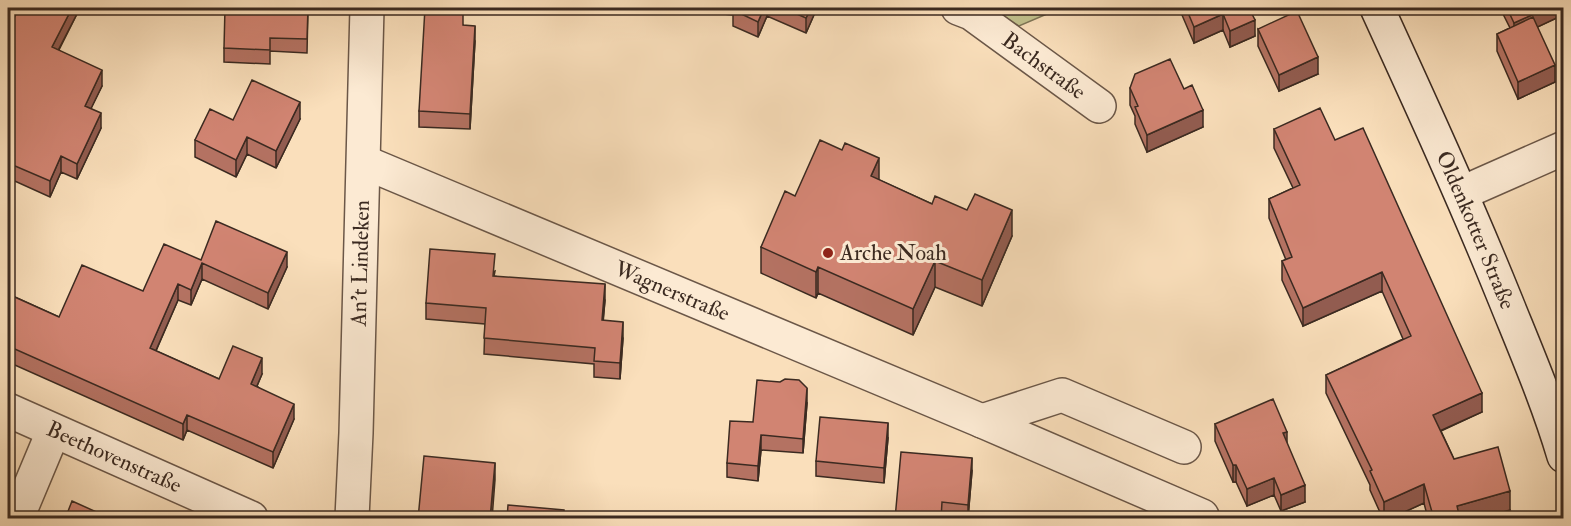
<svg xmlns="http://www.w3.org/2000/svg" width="1571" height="526" font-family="'IM FELL Double Pica',serif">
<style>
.green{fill:#c1c18d;stroke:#7e7657;stroke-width:1.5}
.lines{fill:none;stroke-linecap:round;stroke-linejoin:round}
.street-casing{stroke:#6b5748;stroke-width:36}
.secondary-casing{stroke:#3b2a21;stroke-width:36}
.street{stroke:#fcead3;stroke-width:33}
.secondary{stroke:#fcead3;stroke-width:33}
.wall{fill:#b47262;stroke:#3b2a21;stroke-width:1.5}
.shaded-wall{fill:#925c50;stroke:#3b2a21;stroke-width:1.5}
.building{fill:#d18472;stroke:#3b2a21;stroke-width:1.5}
.poi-dot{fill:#8f2418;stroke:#fcead3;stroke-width:2}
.labels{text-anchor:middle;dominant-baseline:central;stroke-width:6;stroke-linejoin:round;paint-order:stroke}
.street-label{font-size:22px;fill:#3b2a21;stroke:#fcead3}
.poi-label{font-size:22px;fill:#3b2a21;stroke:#fcead3;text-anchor:start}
</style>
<rect width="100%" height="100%" fill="#fadfbb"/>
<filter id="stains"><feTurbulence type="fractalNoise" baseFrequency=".00333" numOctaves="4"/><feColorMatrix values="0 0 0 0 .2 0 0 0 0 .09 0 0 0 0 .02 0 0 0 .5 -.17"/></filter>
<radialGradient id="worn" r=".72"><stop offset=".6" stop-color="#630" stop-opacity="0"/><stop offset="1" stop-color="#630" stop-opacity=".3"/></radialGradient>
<path class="green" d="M992,8h69l-42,18z"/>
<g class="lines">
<defs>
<g id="street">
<path id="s1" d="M958,8l13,5 128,93"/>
<path id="s2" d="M364,162l618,259 220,95"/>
<path d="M1462,193l102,-45"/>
<path id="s3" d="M8,410l243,108"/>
<path d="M982,421l80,-26 122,52"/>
<path d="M17,518l36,-86"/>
<path id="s4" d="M352,518l4,-85 11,-425"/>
</g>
<g id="secondary">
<path id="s5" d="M1377,8c44,96 88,192 128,291 21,52 43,103 59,157"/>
</g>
</defs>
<use href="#street" class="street-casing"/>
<use href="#secondary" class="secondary-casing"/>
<use href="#street" class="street"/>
<use href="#secondary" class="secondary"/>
</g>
<path class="wall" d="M19,8h61l-21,42 43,36 -11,22 10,20 -24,51 -16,-7 -11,25 -42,-19v-148z
M308,8l-1,45 -37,-2v13l-46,-2v-14z
M713,8h104l-11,25 -39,-17 -9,21 -25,-11v-11l-20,-2z
M1179,8h70l6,28 -25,11 -7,-17 -29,13z
M1500,8h63v7l-26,12 18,55 -37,17 -21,-48v-17l13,-6z
M463,25l12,16 -5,88 -51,-2v-16z
M1258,29l60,45 -39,17 -21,-45z
M1130,88l54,1 19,38 -56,25 -12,-28v-8l-5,-11z
M300,119l-24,49 -29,-14 -11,23 -41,-20v-17l38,-20z
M1274,129l61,11 147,272 -41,19 13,28 56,51 -31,9h-51l-4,-16 -35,16h-6l-13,-29v-5l-44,-92v-18l77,-36 -21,-48 -79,35 -21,-46v-19l4,-1 -17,-42v-19l24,-11 -19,-40z
M879,180l53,24 80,32 -30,70 -47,-19 -22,48 -95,-42 -2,5 -55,-25v-26l34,-51z
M201,260l86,7 -19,42 -66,-30 -11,26 -13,-5 -22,51 63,28 43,-5 -5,12 37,33 -21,49 -86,-38 -4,10 -175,-78v-68l51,23 84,-26z
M495,271l-1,5 111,24 -2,20 20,18 -3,41 -26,-2v-13l-110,-10 1,-30 -59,-5v-16z
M807,403l-4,50 -42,-3 -3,31 -31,-4v-14l26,-41z
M1215,424l72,20 18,58 -24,9 -7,-16 -27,11 -11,-24h-3l-18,-41z
M888,438l-4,45 -68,-7v-15z
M972,471l-4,47 -26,-2 -47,3z"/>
<path class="shaded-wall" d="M72,8h8l-28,54v-15z
M764,8h3v8l-9,21v-15z
M811,8h6l-11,25v-15z
M1547,8h16v7l-49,23v-15z
M1223,14v16l-29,13v-16z
M1255,20v16l-25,11v-16z
M475,26v15l-5,88v-15z
M1318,57v17l-39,17v-16z
M1555,65v17l-37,17v-17z
M102,70v16l-17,35v-15z
M300,102v17l-24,49v-17z
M1203,110v17l-56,25v-17z
M101,113v15l-24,51v-15z
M247,137v17l-11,23v-17z
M61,156v16l-11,25v-16z
M879,158v26l-8,-8z
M1012,210v26l-30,70v-26z
M287,252v15l-19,42v-16z
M935,261v26l-22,48v-26z
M202,263v16l-11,26v-15z
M818,267v26l-2,5v-26z
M1382,272v19l-79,35v-18z
M178,284v16l-28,64v-16z
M605,284v16l-3,36v-16z
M623,322v16l-3,41v-16z
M262,358v16l-11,26v-16z
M807,388v15l-4,50v-14z
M1482,393v19l-49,22v-19z
M294,404v15l-21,49v-16z
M187,415v15l-4,10v-16z
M888,423v15l-4,45v-15z
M1287,432v16l-4,-15z
M761,435v15l-3,31v-15z
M972,458v13l-4,47v-13z
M495,463v17l-3,39h-2z
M1233,465h3v17h-3z
M1274,478v17l-27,11v-17z
M1424,484v19l-35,16h-5v-17z
M1305,485v17l-24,9v-16z
M1510,491v19l-31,9h-22v-13z"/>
<path class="building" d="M19,8h53l-20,39 50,23 -17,36 16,7 -24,51 -16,-8 -11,25 -42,-18v-133z
M225,8h83l-1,31 -37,-1v12l-46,-2z
M425,8h38v17l12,1 -5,88 -51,-3z
M735,8h29l-6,14 -25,-12z
M783,8h28l-5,10z
M1186,8h63l6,12 -25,11 -7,-17 -29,13z
M1507,8h40l-33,15z
M1297,11l21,46 -39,18 -21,-46z
M1533,17l22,48 -37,17 -21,-48z
M1170,59l14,30 8,-4 11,25 -56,25 -12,-28 3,-1 -8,-18 5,-14z
M252,80l48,22 -24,49 -29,-14 -11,23 -41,-20 15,-31 23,11z
M1320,108l15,32 28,-12 119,265 -49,22 21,44 44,-12 12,44 -53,15 3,13h-26l-10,-35 -40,18 -14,-31 2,-1 -46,-95 85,-39 -29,-64 -79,36 -21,-47 10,-4 -23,-58 31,-14 -26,-56z
M820,140l22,10 3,-7 34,15 -8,18 61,28 3,-8 32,14 8,-16 37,16 -30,70 -47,-19 -22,48 -95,-42 -2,5 -55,-25 24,-56 10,5z
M216,221l71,31 -19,41 -66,-30 -11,27 -13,-6 -28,64 69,31 14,-33 29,12 -11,26 43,20 -21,48 -86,-37 -4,9 -175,-78v-52l51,23 23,-52 61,26 21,-47 37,16z
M430,249l65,5 -2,22 112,8 -3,36 21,2 -3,41 -26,-2 1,-13 -111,-10 2,-30 -60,-5z
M785,379l14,1 8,8 -4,51 -42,-4 -3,31 -31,-3 3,-42 23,1 4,-42 23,2z
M1273,399l14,33 -4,1 22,52 -24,10 -7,-17 -27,11 -11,-24h-3l-18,-41z
M820,417l68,6 -4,45 -68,-7z
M901,452l71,6 -4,47 -26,-3 -1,17h-46z
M424,456l71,7 -5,56h-72z
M72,501l40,18h-47z
M508,505l56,5v9h-57z"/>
<circle class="poi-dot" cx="828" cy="253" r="6"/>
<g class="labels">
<g class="street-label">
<text stroke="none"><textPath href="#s1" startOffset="104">Bachstraße</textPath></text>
<text stroke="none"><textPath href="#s5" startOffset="243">Oldenkotter Straße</textPath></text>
<text stroke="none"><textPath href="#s4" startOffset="255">An't Lindeken</textPath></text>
<text stroke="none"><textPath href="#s2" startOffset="334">Wagnerstraße</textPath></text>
<text stroke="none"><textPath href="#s3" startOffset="116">Beethovenstraße</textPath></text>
</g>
<g class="poi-label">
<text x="840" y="253">Arche Noah</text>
</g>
</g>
<rect width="1571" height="526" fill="none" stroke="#fadfbb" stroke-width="30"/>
<rect x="9" y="9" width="1553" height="508" fill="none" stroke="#3b2a21" stroke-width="3"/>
<rect x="15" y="15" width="1541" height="496" fill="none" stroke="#3b2a21" stroke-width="1.5"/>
<rect width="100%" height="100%" filter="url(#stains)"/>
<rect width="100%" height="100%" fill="url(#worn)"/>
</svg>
